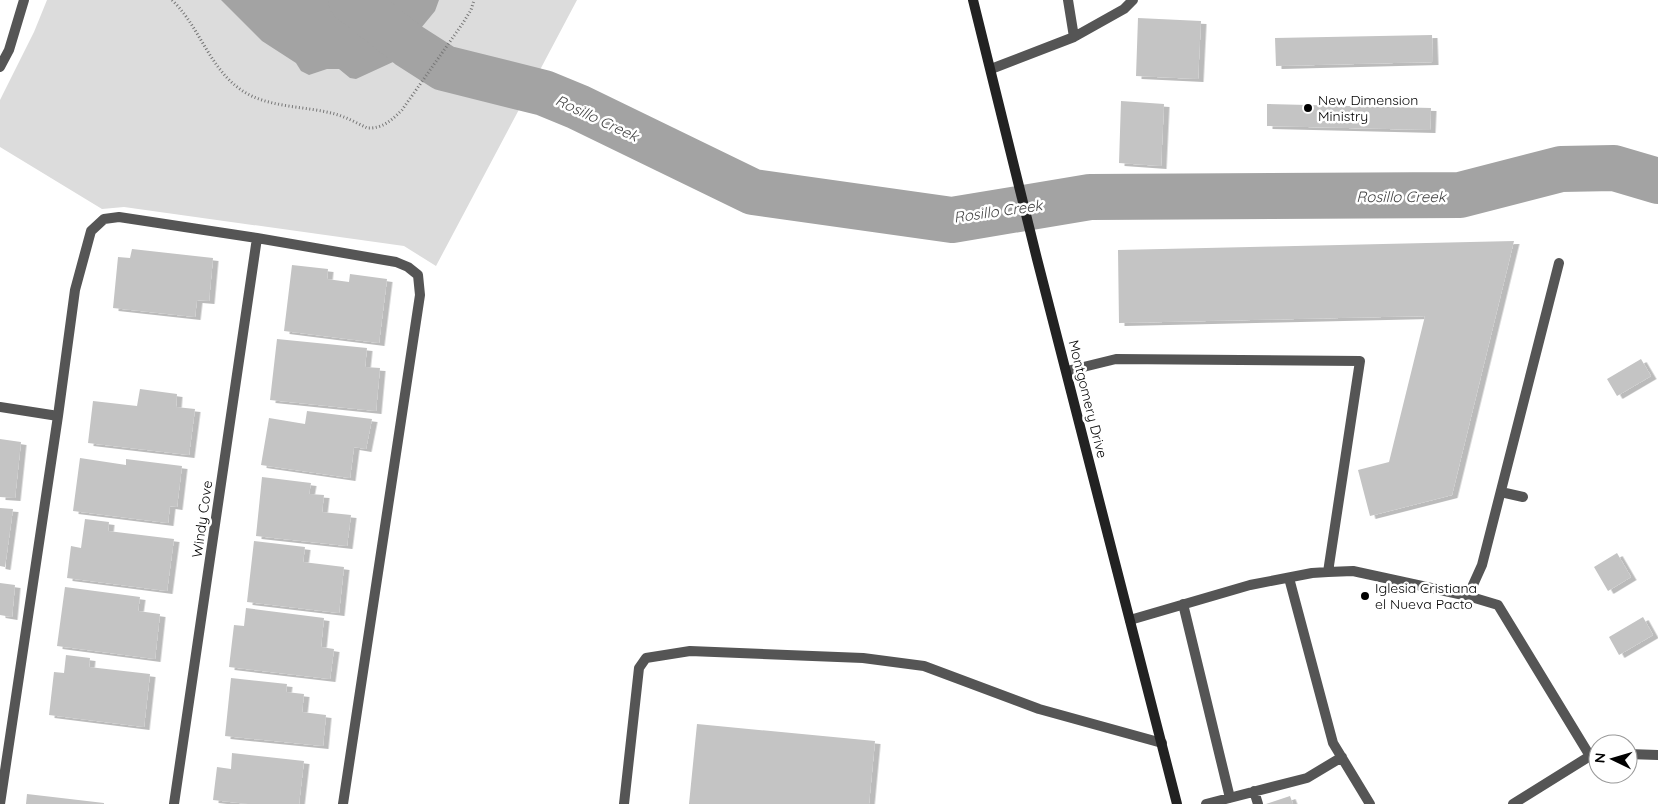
<svg xmlns="http://www.w3.org/2000/svg" width="1658" height="804" font-family="Quicksand,sans-serif">
<style>
.green{fill:#dcdcdc}
.water{fill:#a3a3a3}
.lines{fill:none;stroke-linecap:round;stroke-linejoin:round}
.river{stroke:#a3a3a3;stroke-width:46}
.building{fill:#c4c4c4;filter:url(#shadow)}
.path{stroke:#777;stroke-width:3;stroke-dasharray:1 2.5;stroke-linecap:butt}
.service{stroke:#555;stroke-width:10}
.minor{stroke:#555;stroke-width:10}
.secondary{stroke:#222;stroke-width:10}
.poi-dot{fill:#000;stroke:#fff;stroke-width:2}
.labels{text-anchor:middle;dominant-baseline:central;stroke-width:5;stroke-linejoin:round;paint-order:stroke}
.poi-label{font-size:14px;fill:#000;stroke:#fff;text-anchor:start}
.street-label{font-size:14px;fill:#000;stroke:#fff}
.water-label{font-size:15px;font-style:italic;fill:#444;stroke:#fff}
</style>
<defs>
<filter id="shadow"><feDropShadow dx="5.5" dy="3" stdDeviation="0" flood-color="#0004"/></filter>
</defs>
<rect width="100%" height="100%" fill="#fff"/>
<path class="green" d="M47,0h530l-141,266 -32,-20 -280,-39 -22,2 -102,-62v-47l34,-68z"/>
<path class="water" d="M221,0h218l-4,11 -42,51 -37,17 -6,-1 -11,-9h-12l-18,6 -8,-4 -5,-8 -34,-22z"/>
<g class="lines">
<path class="river" d="M351,0l57,45 36,23 100,25 34,14 175,85 199,28 138,-23 370,-2 101,-26 53,-1 44,13"/>
</g>
<path class="building" d="M1138,18l63,3 -3,58 -62,-3z
M1432,35l1,27 -157,4 -1,-28z
M1121,101l43,3 -3,62 -42,-3z
M1267,104l164,4 -1,22 -163,-4z
M1514,241l-62,254 -82,21 -12,-46 31,-8 36,-146 -306,7 -1,-73z
M132,249l81,9 -4,43 -12,-1 -2,17 -82,-9 5,-51 12,1z
M292,265l36,4 -1,10 22,3 1,-8 37,5 -8,64 -95,-12z
M277,339l90,9 -2,19 15,1 -4,43 -106,-11z
M1641,359l10,17 -34,20 -10,-17z
M140,389l37,5 -1,13 19,2 -6,46 -101,-12 5,-42 44,5z
M307,411l65,8 -6,30 -12,-2 -4,31 -89,-13 8,-47 36,6z
M0,439l21,3 -6,56 -15,-1z
M80,458l46,7v-6l56,7 -5,41 -7,-1 -2,17 -95,-12z
M262,477l49,6 -2,11 15,1 -2,17 29,3 -4,31 -91,-10z
M0,508l13,1 -8,58 -5,-1z
M85,519l24,3 -1,9 66,8 -7,52 -100,-13 4,-32 10,2z
M254,541l51,6 -2,15 41,5 -5,46 -92,-11z
M1617,553l14,24 -23,14 -14,-24z
M0,583l15,2 -3,32 -12,-2z
M65,587l75,10 -2,14 22,3 -5,45 -98,-13z
M246,608l78,10 -3,29 13,2 -4,30 -101,-12 5,-42 10,1z
M1643,617l10,18 -34,20 -10,-18z
M66,655l24,3 -1,9 61,7 -6,53 -95,-12 5,-43 10,1z
M231,678l56,6 -1,8 18,2 -2,18 24,3 -3,31 -98,-10z
M697,724l178,17 -6,63h-180z
M232,753l72,8 -5,43h-51l-35,-4 4,-33 14,2z
M27,794l77,9v1h-78z
M1290,796l3,8h-27z"/>
<g class="lines">
<path class="path" d="M172,0c29,28 38,72 74,93 26,15 60,13 89,21 11,3 22,9 32,14 15,1 25,-8 35,-18l61,-87 8,-13 3,-10"/>
<path class="service" d="M1074,37l50,-28 9,-9
M991,69l83,-32 -6,-37
M1067,371l49,-12 244,2 -32,211
M1501,492l22,5
M1289,578l44,165 37,61
M1468,596l14,-31 77,-302
M1183,604l47,194
M1130,620l120,-35 62,-12 16,-1 25,-1 115,25 30,9 92,151 8,-1
M1628,754l30,1
M1254,791l4,13
M624,804l15,-136 7,-10 44,-7 173,7 61,8 115,43 123,34
M1206,804l101,-26 35,-21
M1513,804l77,-48"/>
<path class="minor" d="M0,67l9,-17 15,-50
M0,407l58,9
M0,804l58,-388 17,-126 16,-59 13,-12 15,-2 138,21 139,24 12,5 10,8 2,20 -77,509
M174,804l83,-566"/>
<path class="secondary" d="M973,0l64,259 140,545"/>
</g>
<g class="poi-dot">
<circle cx="1308" cy="108" r="5"/>
<circle cx="1365" cy="596" r="5"/>
</g>
<g class="labels">
<g class="poi-label">
<text x="1318" y="100">New Dimension<tspan x="1318" dy="16">Ministry</tspan></text>
<text x="1375" y="588">Iglesia Cristiana<tspan x="1375" dy="16">el Nueva Pacto</tspan></text>
</g>
<g class="street-label">
<text transform="translate(1088 399) rotate(76)">Montgomery Drive</text>
<text transform="translate(202 519) rotate(-82)">Windy Cove</text>
</g>
<g class="water-label">
<text transform="translate(597 118) rotate(25)">Rosillo Creek</text>
<text x="1401" y="196">Rosillo Creek</text>
<text transform="translate(998 211) rotate(-8)">Rosillo Creek</text>
</g>
</g>
<g transform="translate(1613 759) rotate(275)"><circle r="24" fill="#ffffff" stroke="#999999"/>
<path d="M0-4L9 19L0 12L-9 19Z" fill="#000000"/>
<text y="-8" font-size="14" font-weight="bold" text-anchor="middle" fill="#000000">N</text>
</g>
</svg>
